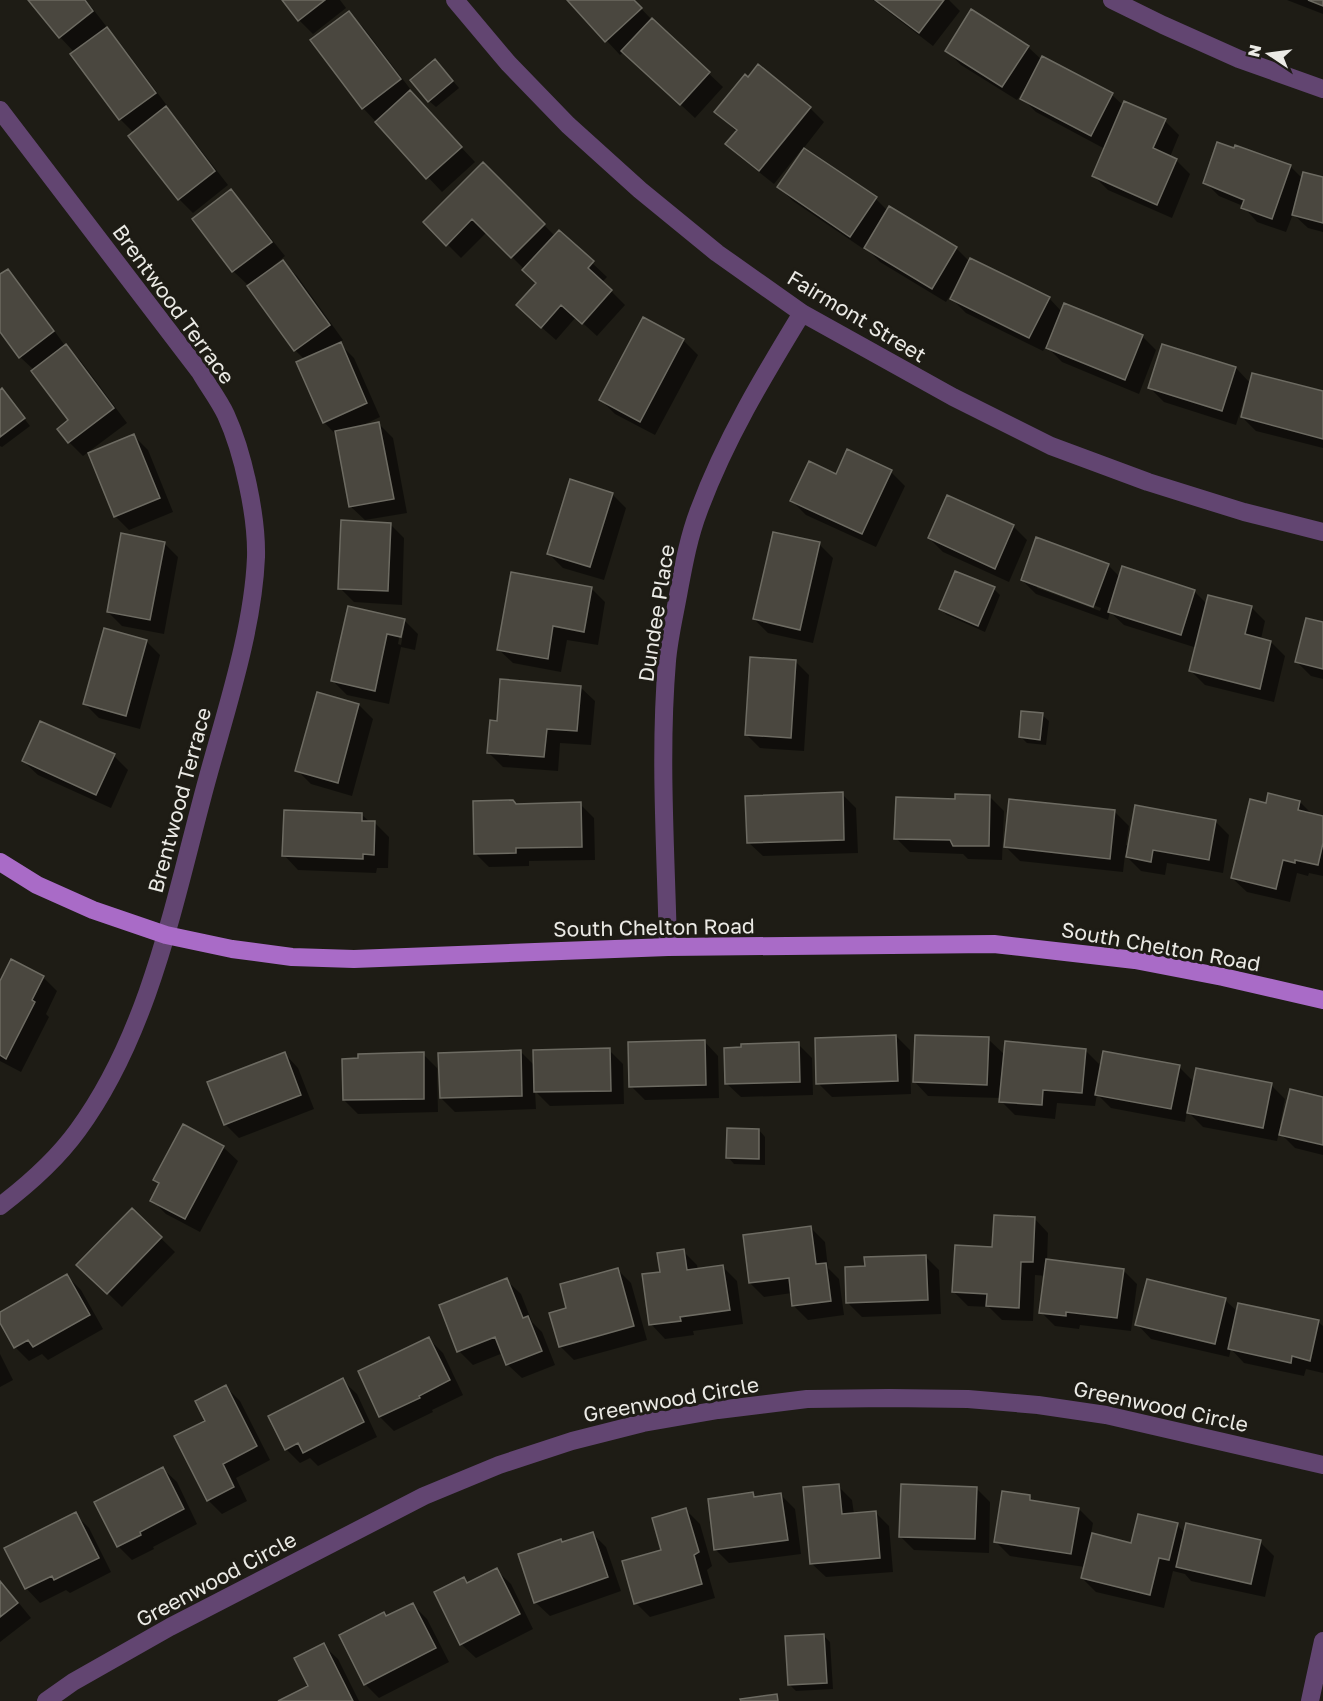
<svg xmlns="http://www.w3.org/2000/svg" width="1323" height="1701" font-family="'Golos Text',sans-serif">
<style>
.shadow{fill:#0007;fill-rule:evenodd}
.building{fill:#4a473f;stroke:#6d6b62;stroke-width:1.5}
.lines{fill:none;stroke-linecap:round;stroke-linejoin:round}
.minor{stroke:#624571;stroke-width:18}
.major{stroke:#a96bc7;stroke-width:18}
.labels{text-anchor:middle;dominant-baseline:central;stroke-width:6;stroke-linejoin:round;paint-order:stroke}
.street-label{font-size:21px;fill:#ebeae5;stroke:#1e1c15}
</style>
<rect width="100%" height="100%" fill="#1e1c15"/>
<path class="shadow" d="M30,0h56l20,26 -1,1 15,16 48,64 -2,2 13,13 49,63 -35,28 -14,-14 -45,-66 -14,-14 -46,-67 -14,-15z
M284,0h56l6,8 -33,26 -14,-14z
M569,0h64l19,20 71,67 -28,31 -71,-66 -4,3z
M873,0h76l11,11 -27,35z
M1287,0h36v14z
M349,13l14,14 51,67 -2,1 63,67 -33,30 -79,-84z
M1028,47l14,13 1,-2 69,37 12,11 1,-3 40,18 14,14 -9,22 6,3 14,14 -18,44 -64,-28 -14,-14 11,-27 -69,-37 -14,-14 5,-9 -2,-1 -8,12 -56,-35 -14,-14z
M442,68l17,20 -23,19 -7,-6z
M810,108l14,14 -21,27 73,50 12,12 68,37 14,14 79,36 13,14 80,24 14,14 -17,44 -77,-32 -16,-16 -3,5 -77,-38 -14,-14 4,-8 -2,-2 -8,13 -66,-40 -14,-14 -1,2 -72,-49 -14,-14 25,-37 -2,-1 -28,35 -33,-26 -13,-14 9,-12 -21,-20z
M1236,147l55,20 12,12h20v53l-15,-4 -15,-14 -7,18 -29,-10 -14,-16 -24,-10 -14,-14 30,-32z
M483,164l72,72 4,-4 48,45 -5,5 23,23 -28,31 -21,-19 -20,23 -24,-21 6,-36 -51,-51 -26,26 -36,-36z
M230,191l14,14 41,51 -12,10 1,2 9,-6 14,14 46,64 -4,3 15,15 26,59 -19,9 18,-2 14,14 14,75 -42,7 -15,-14 -13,-70 -13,-14 -19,-62 -10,-10 -47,-65 -15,-14 -39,-52z
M7,271l14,14 45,62 14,13 47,63 -44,33 -14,-14 1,-21 -36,-51 -14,-13 -20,-28v-53z
M643,319l40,21 15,15 -43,80 -40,-21 -14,-14z
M1163,346l73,22 15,16 72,8v56l-67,-17 -14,-14 4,-16 -2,-1 -8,25 -72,-23 -14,-14z
M2,390l28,36 -28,21 -2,-1v-55z
M134,436l14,14 25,62 -44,18 -14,-14z
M891,472l14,14 -29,61 -70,-32 -14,-14 44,-25z
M612,494l14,14 -22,72 -41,-12 -14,-14z
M390,524l14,14 -2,67 -48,-3 -14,-14z
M1013,526l14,14 -18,42 -66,-30 -14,-14z
M164,543l14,14 -14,77 -42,-8 -14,-14z
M819,544l14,14 -20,85 -45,-10 -14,-14z
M1108,565l12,12 74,14 13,13 44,3 14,14 -4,18 10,3 14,14 -11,46 -69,-17 -14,-14 6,-23 -73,-23 -14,-13 -2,8 -72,-26 -14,-14zM1037,585l64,23 -1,3 -63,-23z
M591,588l14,14 -7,43 -31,-5 -6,32 -48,-9 -15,-14z
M994,589l6,6 -15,37 -38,-17 -7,-6z
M349,608l55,12 14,14 -3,16 -14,-3 -12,57 -42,-9 -14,-14zM401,628h3l-3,17 -3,-1z
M1323,624v55l-12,-3 -14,-14z
M146,641l14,14 -20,74 -41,-11 -14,-14z
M795,661l14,14 -5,76 -44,-3 -14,-14z
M580,687l15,14 -4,44 -31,-2 -2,28 -55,-4 -14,-14z
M359,705l14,14 -21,77 -41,-12 -14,-14z
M1042,715l7,6 -3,24 -19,-2 -7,-7z
M114,756l14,14 -17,38 -73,-33 -15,-14z
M842,794l14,14 2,45 -95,3 -15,-14z
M990,797l14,14 -2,49 -34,-1 -5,-5 -53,-2 -14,-14 61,-38z
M1300,802l13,13 10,2v59l-14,-3 -1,3 -11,-3 -7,29 -43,-10 -15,-14 35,-73z
M580,804l14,14 1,42 -66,1v5l-40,1 -14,-14 41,-48z
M1115,812l14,14 -3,19 3,1 86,-25 14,14 -6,38 -56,-10 -2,12 -24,-4 -16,-16 -2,17 -103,-11 -14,-14z
M362,815l8,7 5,1 14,14 -1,31h-11l-1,5 -78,-3 -14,-15z
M43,977l14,14 -11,23 3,3 -28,55 -21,-11v-76z
M896,1036l14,14 1,44 -79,3 -14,-14z
M988,1039l17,16 80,-5 17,17h77l16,16 76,2 14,14 -5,26h3l40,-26v56l-28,-7 -16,-16 -2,9 -74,-14 -16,-16 -2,11 -74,-14 -14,-14 -2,12 -38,-3 -2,16 -40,-4 -14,-14v-3l-73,-2 -14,-15z
M704,1041l14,15 1,42 -74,2 -14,-14z
M798,1044l14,14 1,37 -72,2 -15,-14z
M609,1050l14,14 1,40 -74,2 -15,-15 1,18 -81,3 -14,-14 80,-46 14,14z
M284,1053l14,15 16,41 -75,29 -14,-14z
M423,1054l14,14 1,44 -80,2 -14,-14 16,-40z
M759,1130l6,7v28l-31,-1 -6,-7z
M223,1147l15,14 -38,71 -34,-18 -14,-14 8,-15 -5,-5z
M132,1210l43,42 -53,55 -43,-42z
M1034,1218l14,15 -1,28 76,9 14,14 -6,47 -51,-6 -1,4 -24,-3 -14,-14 5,-36 -11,-1 -2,46 -31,-1 -13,-13 -21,-1 -14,-14 40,-43z
M811,1228l14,14 3,26 11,11 5,36 -36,5 -14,-14 -2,-13 -28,4 -14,-14z
M683,1251l14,14 1,5 25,-3 14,14 6,43 -50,7 1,4 -29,4 -14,-15 11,-51z
M925,1256l14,14 2,44 -79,3 -14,-14 18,-36z
M617,1269l14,14 16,57 -73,20 -14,-14 8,-37z
M67,1276l14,14 22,39 -55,31 -6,-6 -13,7 -14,-14 -15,-27v-6z
M506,1280l15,14 11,28 10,10 13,33 -33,13 -15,-14 -4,-11 -30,12 -14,-14z
M1225,1300l13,12 80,10 5,4v47l-17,-4 -2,7 -60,-13 -13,-14 -2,8 -78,-18 -14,-15z
M429,1339l14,14 20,42 -31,15 1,2 -39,19 -14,-14 -20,-45z
M0,1354l13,26 -13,7z
M342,1380l15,14 20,43 -59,29 -8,-8 -10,5 -14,-14z
M226,1387l14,14 30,59 -34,18 11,23 -25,13 -14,-14z
M162,1468l15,14 20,42 -44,23 1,2 -22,11 -14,-14z
M838,1486l14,14 2,14 21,-2 14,14 4,46 -67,5 -15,-14z
M976,1488l14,14 -1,51 -75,-3 -14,-14z
M753,1494l4,4 24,-3 14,14 6,45 -72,9 -14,-14z
M1030,1497l5,5 44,7 14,14 -2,11 41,10 45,-19 8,8 75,9 14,14 -9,41 -74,-16 -6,-7 -12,-3 -9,37 -68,-16 -14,-14 3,-11 -75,-11 -14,-14z
M686,1510l14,14 12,42 -5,4 8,28 -65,19 -14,-14z
M75,1514l14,14 22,44 -41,21 -4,-3 -26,13 -14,-15z
M592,1533l14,14 15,44 -71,25 -15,-14 26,-62 3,3z
M496,1570l15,14 22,45 -57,29 -15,-14 3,-65 4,4z
M0,1580l31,38 -31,24z
M413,1605l14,14 22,43 -70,36 -14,-14 22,-67z
M823,1635l7,7 3,47 -37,2 -7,-7z
M323,1645l15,14 21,42h-78l29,-14z"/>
<path class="building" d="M28,0h57l8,11 -34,27z
M282,0h43l-27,21z
M567,0h67l8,8 -37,34z
M875,0h69l-25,33z
M1308,0h15v6z
M971,9l58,37 -27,41 -57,-36z
M349,11l52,68 -39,30 -52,-69z
M652,18l58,54 -30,33 -59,-54z
M107,27l49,66 -37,27 -49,-66z
M1042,56l71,37 -22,43 -71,-37z
M435,59l18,22 -25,21 -18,-22z
M758,64l53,43 -52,64 -34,-27 12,-14 -23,-18 31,-38 3,3z
M410,90l52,57 -36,32 -51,-57z
M1124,101l42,18 -13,29 24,11 -20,46 -65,-29z
M166,106l49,65 -37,29 -50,-64z
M1217,142l17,6 1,-3 56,20 -19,54 -31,-11 3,-8 -41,-17z
M804,148l73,49 -27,40 -73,-50z
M483,162l62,62 -34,34 -39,-39 -26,27 -23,-24z
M1303,172l20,5v46l-31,-8z
M231,189l41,53 -40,30 -40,-53z
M889,206l68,41 -25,42 -68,-41z
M559,230l35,31 -6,7 24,22 -30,34 -21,-19 -20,23 -25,-23 20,-22 -14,-13z
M970,258l80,39 -21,41 -79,-39z
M283,260l47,65 -36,26 -47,-65z
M8,269l46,62 -35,27 -19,-26v-58z
M1064,303l79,32 -18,45 -79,-32z
M643,317l41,22 -44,83 -41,-22z
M341,342l26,61 -44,20 -27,-61z
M66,344l48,64 -46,35 -11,-14 11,-9 -37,-49z
M1162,344l74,23 -14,44 -74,-23z
M1252,373l71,18v48l-82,-22z
M2,388l23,30 -25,19v-47z
M379,422l15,77 -45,8 -14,-76z
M134,434l26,64 -46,19 -26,-64z
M847,449l45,21 -30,64 -72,-33 19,-40 27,13z
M570,479l43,14 -23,74 -43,-13z
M947,495l67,30 -19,44 -67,-31z
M341,520l50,3 -3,68 -50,-2z
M773,532l47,10 -20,88 -47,-11z
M121,533l44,9 -15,78 -43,-8z
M1036,537l73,27 -16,43 -72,-27z
M1122,566l73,24 -14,45 -73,-23z
M955,571l40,16 -17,39 -39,-17z
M511,572l81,15 -8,45 -31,-6 -5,33 -51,-9z
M1208,595l44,11 -7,28 26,7 -11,48 -71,-18z
M348,606l57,13 -4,18 -14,-3 -12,57 -44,-10z
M1306,618l17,4v47l-28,-7z
M104,628l43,12 -21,76 -43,-12z
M750,657l46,3 -5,78 -46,-3z
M500,679l81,7 -4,45 -30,-2 -3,28 -57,-4 3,-33 7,1z
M317,692l42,12 -21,79 -43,-12z
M1021,711l22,2 -3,27 -21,-3z
M40,721l75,33 -19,41 -74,-34z
M843,792l1,48 -97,3 -2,-47z
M1268,793l32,8 -2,9 25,6v27l-5,22 -23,-5v3l-12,-3 -7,29 -45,-11 19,-79 16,4z
M955,794l35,1 -1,51h-36l-3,-6 -56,-1 2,-42 59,2z
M1009,799l106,11 -5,49 -106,-12z
M513,800l3,4 65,-2 1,45 -66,1v5l-42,1 -1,-53z
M1135,805l81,15 -7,40 -56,-10 -2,12 -25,-5z
M284,810l78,3v8h13l-1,34 -11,-1v5l-81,-3z
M11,959l33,17 -12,24 3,2 -29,57 -6,-4v-74z
M896,1035l2,46 -82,3 -1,-46z
M915,1035l74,2 -2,48 -74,-3z
M705,1040l1,45 -77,2 -1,-45z
M1005,1041l81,8 -4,44 -39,-3 -1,15 -43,-3z
M799,1042l1,40 -75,2 -1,-36 17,-1v-3z
M610,1048l1,43 -77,1 -1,-42z
M521,1050l1,46 -82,2 -2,-45z
M1103,1051l77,14 -9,44 -76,-14z
M285,1052l16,43 -77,30 -17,-43z
M424,1052v47l-81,1 -1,-41 16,-1v-4z
M1196,1068l76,15 -9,45 -76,-15z
M1290,1089l33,8v48l-44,-10z
M183,1124l41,22 -39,73 -35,-18 9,-18 -6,-3z
M727,1128l32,1v30l-33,-1z
M132,1208l30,29 -55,57 -31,-29z
M994,1215l41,2 -2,45h-12l-2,46 -33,-2 1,-12 -35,-2 3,-47 37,2z
M811,1226l5,38 10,-1 5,38 -39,5 -3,-28 -40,5 -6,-48z
M684,1249l3,21 36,-5 7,45 -50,7 1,4 -32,4 -7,-51 18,-2 -3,-19z
M926,1255l2,45 -82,3 -1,-36 20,-1 -1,-9z
M1046,1259l78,10 -7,49 -51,-6v4l-27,-3z
M618,1268l16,58 -75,21 -10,-34 17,-5 -6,-24z
M67,1274l23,41 -57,32 -5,-7 -14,8 -14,-25v-11z
M507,1278l16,40 5,-2 14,35 -36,14 -11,-28 -38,15 -18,-47z
M1147,1279l79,19 -11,46 -80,-19z
M1238,1303l81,17 -9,41 -18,-5 -1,7 -63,-14z
M429,1337l21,43 -31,16 1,2 -41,19 -21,-46z
M343,1378l21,44 -61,31 -5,-10 -13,7 -17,-34z
M226,1385l31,61 -34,18 11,23 -27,14 -33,-65 31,-15 -10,-20z
M163,1467l21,42 -44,23 1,3 -24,12 -23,-45z
M839,1484l3,30 34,-3 4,47 -70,6 -7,-77z
M901,1484l76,3 -2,52 -76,-2z
M1002,1491l28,4v5l49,8 -8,46 -77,-12z
M753,1492l1,5 27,-4 7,47 -74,10 -6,-51z
M686,1508l13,44 -5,3 8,29 -68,20 -12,-43 39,-11 -9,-32z
M76,1512l23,46 -45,22 -2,-4 -27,13 -21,-41z
M1138,1514l40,9 -9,37 -10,-2 -9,37 -69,-17 11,-45 39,10z
M1186,1523l75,17 -10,44 -75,-17z
M593,1532l15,45 -74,26 -16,-49 43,-15 1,3z
M497,1568l23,46 -60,31 -26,-53 30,-15 3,6z
M0,1581l18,22 -18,14z
M413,1603l23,45 -72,37 -25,-50 45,-23 2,4z
M824,1634l3,49 -39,2 -3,-49z
M324,1643l29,58h-75l30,-15 -14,-28z
M777,1694l1,7h-37l-1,-2z"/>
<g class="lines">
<path class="minor" d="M455,0l53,63 60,62 72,65 77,63 85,60 151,84 98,49 97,36 96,30 79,20
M1112,0l51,25 76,34 84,30
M0,110l200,262c8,14 19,28 26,43 17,37 31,101 30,142 -3,73 -30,153 -49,223 -32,117 -56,250 -129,350 -21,29 -49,54 -78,76
M668,947c-2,-95 -9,-191 -1,-286 2,-24 8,-48 12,-71 5,-27 10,-54 20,-80 26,-70 64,-133 103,-197
M46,1701l27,-19 97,-55 254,-131 75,-31 73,-24 71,-18 75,-13 89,-11 82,-1 79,1 70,6 68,10 217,50
M1310,1701l13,-60"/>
<path class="major" d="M0,862l37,23 56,25 73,25 66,14 60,8 62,2 314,-12 326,-3 141,16 88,17 100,23"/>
</g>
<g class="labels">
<g class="street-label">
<text transform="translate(174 304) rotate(54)">Brentwood Terrace</text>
<text transform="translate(857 316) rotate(31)">Fairmont Street</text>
<text transform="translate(656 613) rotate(-81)">Dundee Place</text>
<text transform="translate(179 800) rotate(-75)">Brentwood Terrace</text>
<text transform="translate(654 927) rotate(-1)">South Chelton Road</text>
<text transform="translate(1161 946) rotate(10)">South Chelton Road</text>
<text transform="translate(671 1399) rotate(-10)">Greenwood Circle</text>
<text transform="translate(1161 1406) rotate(12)">Greenwood Circle</text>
<text transform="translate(216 1579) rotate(-28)">Greenwood Circle</text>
</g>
</g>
<g transform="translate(1269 54) rotate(283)" stroke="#1e1c15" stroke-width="4.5" paint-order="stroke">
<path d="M0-4.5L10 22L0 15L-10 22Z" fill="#ebeae5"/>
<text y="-9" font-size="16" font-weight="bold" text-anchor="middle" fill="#ebeae5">N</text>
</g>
</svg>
